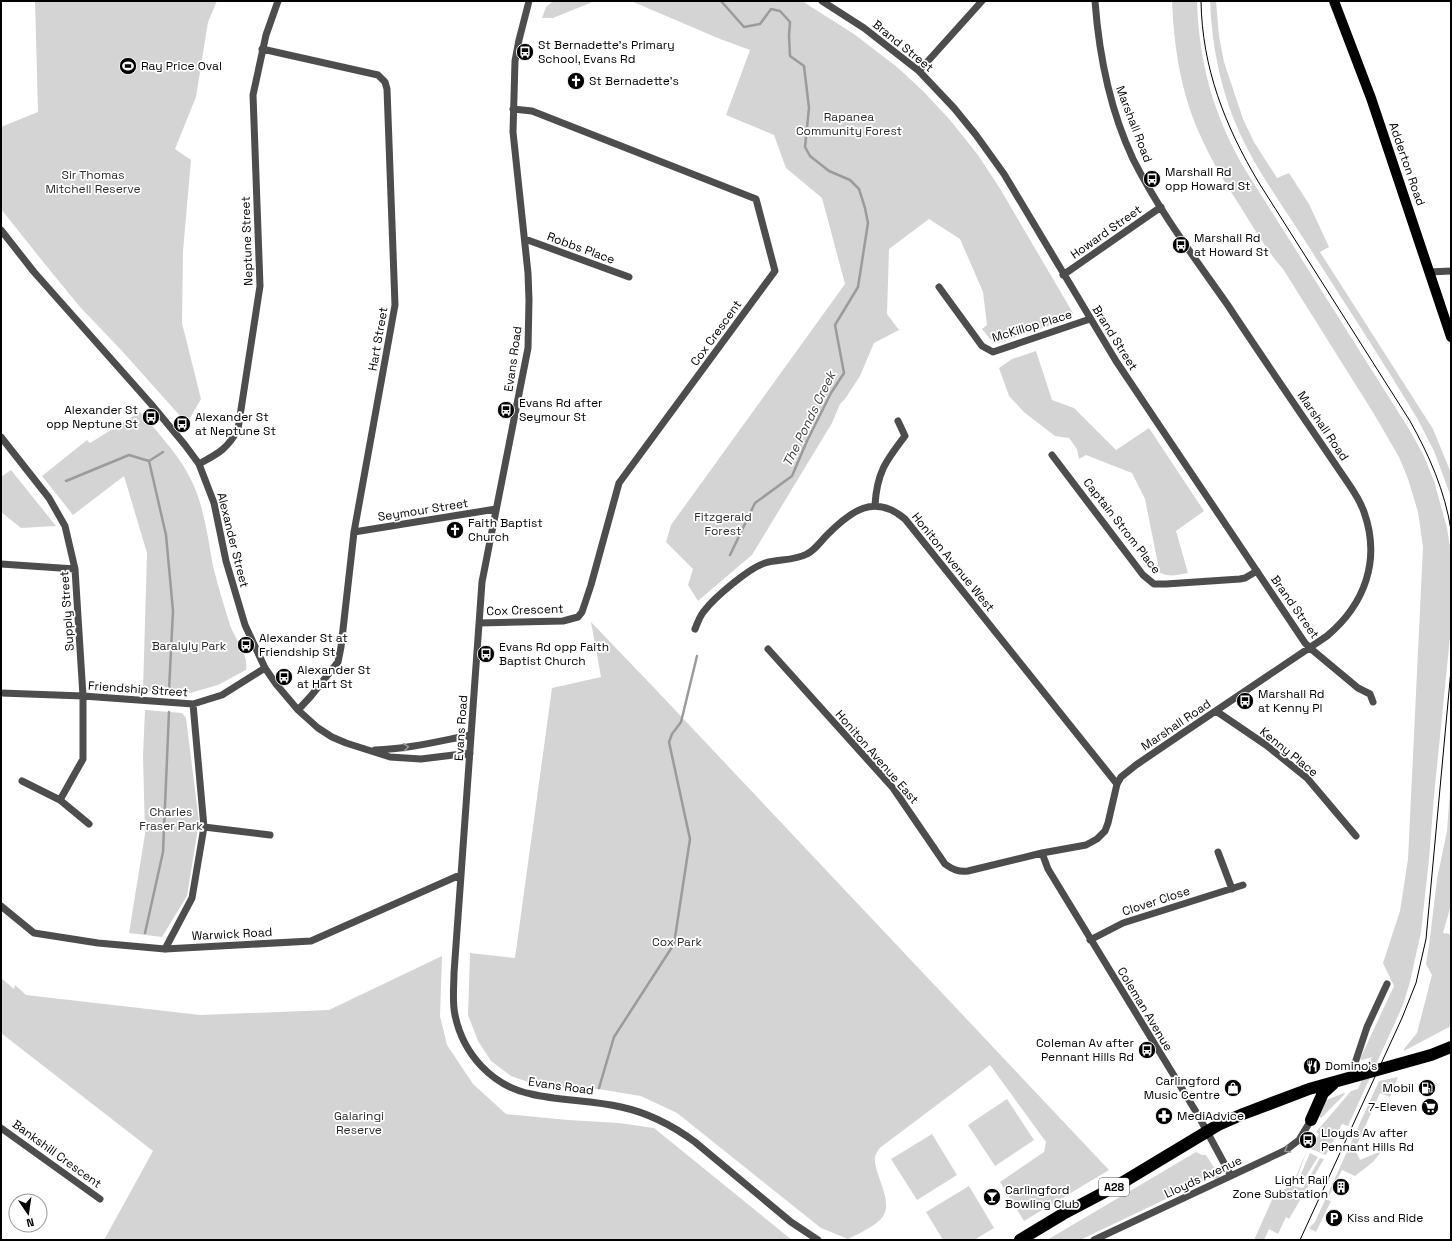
<svg xmlns="http://www.w3.org/2000/svg" width="1452" height="1241" font-family="'Space Grotesk',sans-serif">
<style>
.green{fill:#d4d4d4}
.lines{fill:none;stroke-linecap:round;stroke-linejoin:round}
.stream{stroke:#9b9b9b;stroke-width:2.5}
.minor{stroke:#4d4d4d;stroke-width:7}
.major{stroke:#000;stroke-width:10}
.highway{stroke:#000;stroke-width:12}
.tram{stroke:#000;stroke-width:1}
.oneway{stroke:#949494}
.labels{text-anchor:middle;dominant-baseline:central;stroke-width:3.5;stroke-linejoin:round;paint-order:stroke}
.shield{fill:#fff;stroke:#4c4c4c;stroke-width:1}
.shield-label{font-size:11px;font-weight:bold;fill:#000}
.poi-label{font-size:12px;fill:#000;stroke:#fff;text-anchor:start}
.street-label{font-size:12px;fill:#000;stroke:#fff}
.park-label{font-size:12px;fill:#2b2b2b;stroke:#fff}
.water-label{font-size:13px;font-style:italic;fill:#3c3c3c;stroke:#fff}
</style>
<rect width="100%" height="100%" fill="#fff"/>
<path class="green" d="M35,1h182l-9,21 -12,75 -21,52 16,11 -8,91 -1,72 19,76 -15,26 -5,-8 -58,-65 -43,-45 -36,-44 -43,-54v-82l37,-15z
M553,1h42l-42,17h-11l4,-11z
M631,1h171l52,33 43,33 26,24 27,29 28,35 21,32 74,126 -3,6 -72,24 -8,-4 -8,-10 5,-4 -4,-33 -23,-53 -31,-20 -40,30 -2,65 12,16 -25,13 -14,33 -15,23 -5,5 -8,19 -80,132 -12,10 -42,36 -10,-16 5,-16 -27,-27 5,-17 174,-241 -23,-86 -36,-30 -12,-33 -48,-20 24,-65 -30,-11z
M1172,1h25c2,63 17,116 49,170l163,258 14,25 11,27 13,47 4,26v73l-17,169 -5,63 -8,73 -11,50 -7,23 -55,121 -6,-2 -16,31 -15,-6 8,-15 -3,-2 35,-41 7,-2 14,-32 -10,3 -2,-1 34,-73 -11,-23 17,-52 8,-52 15,-312 -5,-35 -10,-33 -9,-22 -25,-43 -91,-145c-17,-19 -29,-41 -43,-63 -14,-22 -28,-44 -39,-69 -20,-43 -27,-89 -29,-136z
M1210,1h6l3,35 5,26 19,57 11,23 23,36 12,-5 20,31 20,43 -9,5 113,177 18,44v24l-17,-46 -17,-33c-35,-58 -72,-114 -108,-171 -23,-36 -50,-73 -68,-111 -20,-43 -29,-88 -31,-135z
M1036,351l16,49 22,8 42,42 33,-22 55,83 -28,20 12,42c-11,2 -25,6 -33,-5l3,-4 -13,-65 -13,-26 -46,-18 -7,4 -2,-10 -8,-11 -14,-2 -30,-23 -16,-17 -10,-28 13,-9z
M140,412c20,23 42,46 54,74 11,26 14,53 19,80 5,20 11,40 17,59 5,15 19,29 16,45l-28,15 -28,8 -47,-2 4,-138 -23,-77 -51,39 -31,-39 45,-36 3,3z
M11,470l45,56 -35,2 -20,-16v-35z
M591,622l69,72 449,476 -85,51 -24,-39 44,-30 2,-10 -56,-77 -109,82c-3,3 -5,6 -6,10 -2,18 22,47 5,63 -7,7 -22,14 -32,19l-27,-11 -144,-115 -36,-17 -43,-7 -56,-2 -31,-11 -20,-15 -13,-20 -10,-26 2,-62 45,5 37,-270 49,-11z
M145,710l37,3 4,5 13,104 -12,74 -25,41 -33,-4 16,-99 -2,-78z
M1451,777v128l-8,28 8,1v92l-47,25v-2l13,-16 15,-58 -6,-11 4,-26 7,-59 10,-48z
M442,956l-2,60 7,29 26,39 33,30 62,6 51,3 35,5 138,112h-688l49,-89 -152,-118v-55l13,11 1,-4 11,10 174,20 129,-5z
M1398,1077l-8,20 -10,-4 -25,56 5,11 19,-8 1,1 -7,9 -18,14 -13,-6 -15,30 4,1 -15,31 -7,-4 6,-6 64,-141z
M1344,1093l1,1 -24,24 -2,-2 5,-15z
M1007,1099l27,41 -39,26 -27,-41z
M932,1134l25,41 -40,25 -26,-41z
M1308,1148l-13,35 -3,3 11,2 17,-30 4,1 -35,60 -3,-2 -8,17 -9,-5 -5,11h-10l21,-47 17,-7z
M1196,1152l6,3h4l14,22 -4,2 -6,-1 -130,62h-33z
M1310,1153l8,4 -17,27 -4,-1z
M969,1186l25,42 -20,12h-31l-17,-28z"/>
<g class="lines">
<path class="stream" d="M721,1l23,26 16,-3 11,-15 9,2 10,11 -1,14 1,20 14,10 5,42 -4,39 5,9 19,15 21,9 9,9 6,19 3,15 -10,64 -23,38 9,48 -13,20 -24,48 -15,35 -37,27 -25,52
M163,452l-14,9 17,74 7,76 -4,79
M66,481l63,-26 20,6
M145,933l18,-81 6,-140
M599,1088l15,-51 60,-93 16,-105 -21,-97 3,-8 9,-12 16,-66"/>
<path class="minor" d="M529,1l-10,39 -4,21 -2,71 15,141 1,27 -1,48 -46,234 -28,391c0,13 -2,29 1,42 8,39 37,71 76,79 29,7 60,6 90,13 28,6 51,18 74,35l96,80 27,18
M822,1l42,27 55,43 35,37 22,27 28,39 112,187 189,282 5,5 48,40 12,6 3,8
M262,49l116,26 7,7 2,7 8,216 -41,227 -13,115 -3,15 -27,34 -13,14
M919,71l63,-70
M1,230l33,42 117,132 34,41 14,19 15,39 12,58 19,64 20,43 11,16 22,26 20,18 14,9 14,6 44,14 31,2 49,-6
M525,239l104,38
M1429,272l22,-1
M1063,275l98,-68
M939,287l43,59 11,6 97,-33
M1,437l48,61 16,28 10,43 8,127v63l-23,41
M1052,455l91,120 11,9h12l74,-5 5,-1 12,-7
M199,464c18,-10 29,-15 39,-35l22,-143 -7,-191 13,-60 12,-34
M875,505c2,-33 11,-44 30,-69l-7,-15
M354,532l142,-23
M1,564l74,5
M479,623l84,-2 15,-4 4,-5 9,-27 28,-102 156,-212 -19,-72 -224,-88 -19,-2
M695,629c3,-7 5,-14 10,-19 10,-13 44,-42 60,-47 13,-4 29,-2 42,-9 8,-4 13,-12 20,-19 24,-24 47,-42 78,-16l212,265
M768,649l125,139 52,76c8,6 14,8 23,7l74,-18 44,-8 11,-6 8,-8 3,-8 9,-39 4,-7 15,-12 44,-30 147,-99c38,-32 54,-76 37,-124 -4,-12 -11,-22 -18,-32 -40,-59 -80,-117 -119,-176 -33,-47 -68,-93 -94,-145 -23,-49 -34,-104 -38,-158
M1,693l82,3 110,8 29,-9 43,-27
M1216,711l50,34 41,33 49,58
M375,750c33,-1 64,-9 96,-15
M22,781l38,19 29,24
M204,827l66,8
M1218,852l14,37
M1042,853l6,16 150,246 33,61
M1,906l33,27 64,10 67,6 146,-8 149,-66
M1090,940l33,-17 120,-38
M165,949l27,-51 12,-71 -11,-123
M1350,1078l17,-51 20,-43
M1,1128l99,71
M1094,1240l192,-90 13,-10 12,-20"/>
<path class="major" d="M1334,1l37,97 80,239"/>
<path class="highway" d="M1311,1120l12,-27 10,-9
M1020,1240l43,-26 57,-30 98,-59 25,-11 66,-25 122,-34 20,-8"/>
<path class="tram" d="M1201,1c1,67 24,125 58,182l151,238c19,34 35,70 41,109
M1300,1240l102,-222 14,-35 10,-44 25,-269"/>
</g>
<defs><path id="oneway-chevron" d="M-2-3.5L2.5 0L-2 3.5" fill="none" stroke-width="1.6" stroke-linecap="round" stroke-linejoin="round"/></defs>
<g class="oneway">
<use href="#oneway-chevron" transform="translate(406 747) rotate(-8)"/>
<use href="#oneway-chevron" transform="translate(1287 1150) rotate(150)"/>
</g>
<defs>
<symbol id="bus-disc" viewBox="-11 -11 22 22"><circle r="9.5" fill="#000" stroke="#fff"/><path d="M-5-6H5V4H4V6H2V4H-2V6H-4V4H-5ZM-3.5-4V0h7V-4ZM-3.5 1.2v1.5H-2V1.2ZM2 1.2v1.5H3.5V1.2Z" fill="#fff"/></symbol>
<symbol id="stadium-disc" viewBox="-11 -11 22 22"><circle r="9.5" fill="#000" stroke="#fff"/><path d="M0-5a6.5 5 0 1 0 0 10a6.5 5 0 1 0 0-10ZM-3.5-1.8h7v3.6h-7Z" fill="#fff"/></symbol>
<symbol id="church-disc" viewBox="-11 -11 22 22"><circle r="9.5" fill="#000" stroke="#fff"/><path d="M-1.2-6h2.4v3.5h3.3v2.4h-3.3V6h-2.4V-.1h-3.3v-2.4h3.3Z" fill="#fff"/></symbol>
<symbol id="restaurant-disc" viewBox="-11 -11 22 22"><circle r="9.5" fill="#000" stroke="#fff"/><path d="M-5-6h1v4h1v-4h1v4h1v-4h1v5L-1.5 .5V6h-2V.5L-5-1ZM5-6V6H3V1.5H1.5Q1.5-4 5-6Z" fill="#fff"/></symbol>
<symbol id="shop-disc" viewBox="-11 -11 22 22"><circle r="9.5" fill="#000" stroke="#fff"/><path d="M-5-2.5h2.3a2.7 3.5 0 0 1 5.4 0H5L5.5 6h-11ZM-1.5-2.5h3a1.5 2.3 0 0 0-3 0Z" fill="#fff"/></symbol>
<symbol id="fuel-disc" viewBox="-11 -11 22 22"><circle r="9.5" fill="#000" stroke="#fff"/><path d="M-5.5-6h7V0h2V4h1.3V-2.5L3-4.5l.8-.8L6-3V5H2.5V1h-1V6h-7ZM-4.2-4.7v3.2H.2V-4.7Z" fill="#fff"/></symbol>
<symbol id="supermarket-disc" viewBox="-11 -11 22 22"><circle r="9.5" fill="#000" stroke="#fff"/><path d="M-6-5.5h2.5l.6 2H6L4.5 2H-2.5L-4.4-4H-6ZM-1.5 3.2a1.3 1.3 0 1 0 .1 0ZM3 3.2a1.3 1.3 0 1 0 .1 0Z" fill="#fff"/></symbol>
<symbol id="pharmacy-disc" viewBox="-11 -11 22 22"><circle r="9.5" fill="#000" stroke="#fff"/><path d="M-2-6h4v4h4v4h-4v4h-4v-4h-4v-4h4Z" fill="#fff"/></symbol>
<symbol id="building-disc" viewBox="-11 -11 22 22"><circle r="9.5" fill="#000" stroke="#fff"/><path d="M-4-6H4V6H1V3H-1V6H-4ZM-2.5-4.3h1.7v1.8h-1.7ZM.8-4.3h1.7v1.8H.8ZM-2.5-1h1.7V.8h-1.7ZM.8-1h1.7V.8H.8Z" fill="#fff"/></symbol>
<symbol id="bar-disc" viewBox="-11 -11 22 22"><circle r="9.5" fill="#000" stroke="#fff"/><path d="M-6-5H6L.8 .8V4.5H3.5V6h-7V4.5H-.8V.8Z" fill="#fff"/></symbol>
<symbol id="parking-disc" viewBox="-11 -11 22 22"><circle r="9.5" fill="#000" stroke="#fff"/><path d="M-3.5-5.5H1a3.5 3.5 0 0 1 0 7H-1V5.5H-3.5ZM-1-3.4V-.6H.8a1.4 1.4 0 0 0 0-2.8Z" fill="#fff"/></symbol>
</defs>
<g fill-rule="evenodd">
<use href="#bus-disc" x="515" y="42" width="20" height="20"/>
<use href="#stadium-disc" x="118" y="56" width="20" height="20"/>
<use href="#church-disc" x="566" y="71" width="20" height="20"/>
<use href="#bus-disc" x="1142" y="169" width="20" height="20"/>
<use href="#bus-disc" x="1171" y="235" width="20" height="20"/>
<use href="#bus-disc" x="496" y="400" width="20" height="20"/>
<use href="#bus-disc" x="141" y="407" width="20" height="20"/>
<use href="#bus-disc" x="172" y="414" width="20" height="20"/>
<use href="#church-disc" x="445" y="520" width="20" height="20"/>
<use href="#bus-disc" x="236" y="635" width="20" height="20"/>
<use href="#bus-disc" x="476" y="644" width="20" height="20"/>
<use href="#bus-disc" x="274" y="667" width="20" height="20"/>
<use href="#bus-disc" x="1235" y="691" width="20" height="20"/>
<use href="#bus-disc" x="1137" y="1040" width="20" height="20"/>
<use href="#restaurant-disc" x="1302" y="1056" width="20" height="20"/>
<use href="#shop-disc" x="1223" y="1078" width="20" height="20"/>
<use href="#fuel-disc" x="1417" y="1078" width="20" height="20"/>
<use href="#supermarket-disc" x="1420" y="1097" width="20" height="20"/>
<use href="#pharmacy-disc" x="1154" y="1106" width="20" height="20"/>
<use href="#bus-disc" x="1298" y="1130" width="20" height="20"/>
<use href="#building-disc" x="1331" y="1177" width="20" height="20"/>
<use href="#bar-disc" x="982" y="1187" width="20" height="20"/>
<use href="#parking-disc" x="1324" y="1208" width="20" height="20"/>
</g>
<g class="labels">
<rect class="shield" x="1099" y="1178" width="30" height="18" rx="3"/>
<g class="shield-label">
<text x="1114" y="1187">A28</text>
</g>
<g class="poi-label">
<text x="538" y="45">St Bernadette's Primary<tspan x="538" dy="14">School, Evans Rd</tspan></text>
<text x="141" y="66">Ray Price Oval</text>
<text x="589" y="81">St Bernadette's</text>
<text x="1165" y="172">Marshall Rd<tspan x="1165" dy="14">opp Howard St</tspan></text>
<text x="1194" y="238">Marshall Rd<tspan x="1194" dy="14">at Howard St</tspan></text>
<text x="519" y="403">Evans Rd after<tspan x="519" dy="14">Seymour St</tspan></text>
<text x="138" y="410" text-anchor="end">Alexander St<tspan x="138" dy="14">opp Neptune St</tspan></text>
<text x="195" y="417">Alexander St<tspan x="195" dy="14">at Neptune St</tspan></text>
<text x="468" y="523">Faith Baptist<tspan x="468" dy="14">Church</tspan></text>
<text x="259" y="638">Alexander St at<tspan x="259" dy="14">Friendship St</tspan></text>
<text x="499" y="647">Evans Rd opp Faith<tspan x="499" dy="14">Baptist Church</tspan></text>
<text x="297" y="670">Alexander St<tspan x="297" dy="14">at Hart St</tspan></text>
<text x="1258" y="694">Marshall Rd<tspan x="1258" dy="14">at Kenny Pl</tspan></text>
<text x="1134" y="1043" text-anchor="end">Coleman Av after<tspan x="1134" dy="14">Pennant Hills Rd</tspan></text>
<text x="1325" y="1066">Domino's</text>
<text x="1220" y="1081" text-anchor="end">Carlingford<tspan x="1220" dy="14">Music Centre</tspan></text>
<text x="1414" y="1088" text-anchor="end">Mobil</text>
<text x="1417" y="1107" text-anchor="end">7-Eleven</text>
<text x="1177" y="1116">MediAdvice</text>
<text x="1321" y="1133">Lloyds Av after<tspan x="1321" dy="14">Pennant Hills Rd</tspan></text>
<text x="1328" y="1180" text-anchor="end">Light Rail<tspan x="1328" dy="14">Zone Substation</tspan></text>
<text x="1005" y="1190">Carlingford<tspan x="1005" dy="14">Bowling Club</tspan></text>
<text x="1347" y="1218">Kiss and Ride</text>
</g>
<g class="street-label">
<text transform="translate(903 46) rotate(39)">Brand Street</text>
<text transform="translate(1134 124) rotate(69)">Marshall Road</text>
<text transform="translate(1407 164) rotate(71)">Adderton Road</text>
<text transform="translate(1106 232) rotate(-35)">Howard Street</text>
<text transform="translate(247 241) rotate(-92)">Neptune Street</text>
<text transform="translate(581 248) rotate(20)">Robbs Place</text>
<text transform="translate(1032 326) rotate(-17)">McKillop Place</text>
<text transform="translate(716 333) rotate(-54)">Cox Crescent</text>
<text transform="translate(1115 338) rotate(58)">Brand Street</text>
<text transform="translate(378 339) rotate(-80)">Hart Street</text>
<text transform="translate(513 359) rotate(-82)">Evans Road</text>
<text transform="translate(1323 426) rotate(56)">Marshall Road</text>
<text transform="translate(423 510) rotate(-9)">Seymour Street</text>
<text transform="translate(1122 526) rotate(52)">Captain Strom Place</text>
<text transform="translate(233 540) rotate(76)">Alexander Street</text>
<text transform="translate(953 562) rotate(51)">Honiton Avenue West</text>
<text transform="translate(1295 607) rotate(55)">Brand Street</text>
<text transform="translate(525 610) rotate(-2)">Cox Crescent</text>
<text transform="translate(67 611) rotate(-94)">Supply Street</text>
<text transform="translate(138 689) rotate(4)">Friendship Street</text>
<text transform="translate(1176 725) rotate(-34)">Marshall Road</text>
<text transform="translate(461 728) rotate(-86)">Evans Road</text>
<text transform="translate(1289 752) rotate(39)">Kenny Place</text>
<text transform="translate(877 757) rotate(49)">Honiton Avenue East</text>
<text transform="translate(1156 901) rotate(-18)">Clover Close</text>
<text transform="translate(232 934) rotate(-3)">Warwick Road</text>
<text transform="translate(1145 1009) rotate(59)">Coleman Avenue</text>
<text transform="translate(561 1086) rotate(8)">Evans Road</text>
<text transform="translate(57 1154) rotate(36)">Bankshill Crescent</text>
<text transform="translate(1203 1177) rotate(-25)">Lloyds Avenue</text>
</g>
<g class="park-label">
<text x="849" y="117">Rapanea<tspan x="849" dy="14">Community Forest</tspan></text>
<text x="93" y="175">Sir Thomas<tspan x="93" dy="14">Mitchell Reserve</tspan></text>
<text x="723" y="517">Fitzgerald<tspan x="723" dy="14">Forest</tspan></text>
<text x="189" y="646">Baralyly Park</text>
<text x="171" y="812">Charles<tspan x="171" dy="14">Fraser Park</tspan></text>
<text x="677" y="942">Cox Park</text>
<text x="359" y="1116">Galaringi<tspan x="359" dy="14">Reserve</tspan></text>
</g>
<g class="water-label">
<text transform="translate(809 419) rotate(-64)">The Ponds Creek</text>
</g>
</g>
<rect width="1452" height="1241" fill="none" stroke="#000000" stroke-width="4"/>
<g transform="translate(28 1213) rotate(167)"><circle r="19" fill="#ffffff" stroke="#999999"/>
<path d="M0-3L7 15L0 10L-7 15Z" fill="#000000"/>
<text y="-6" font-size="11" font-weight="bold" text-anchor="middle" fill="#000000">N</text>
</g>
</svg>
